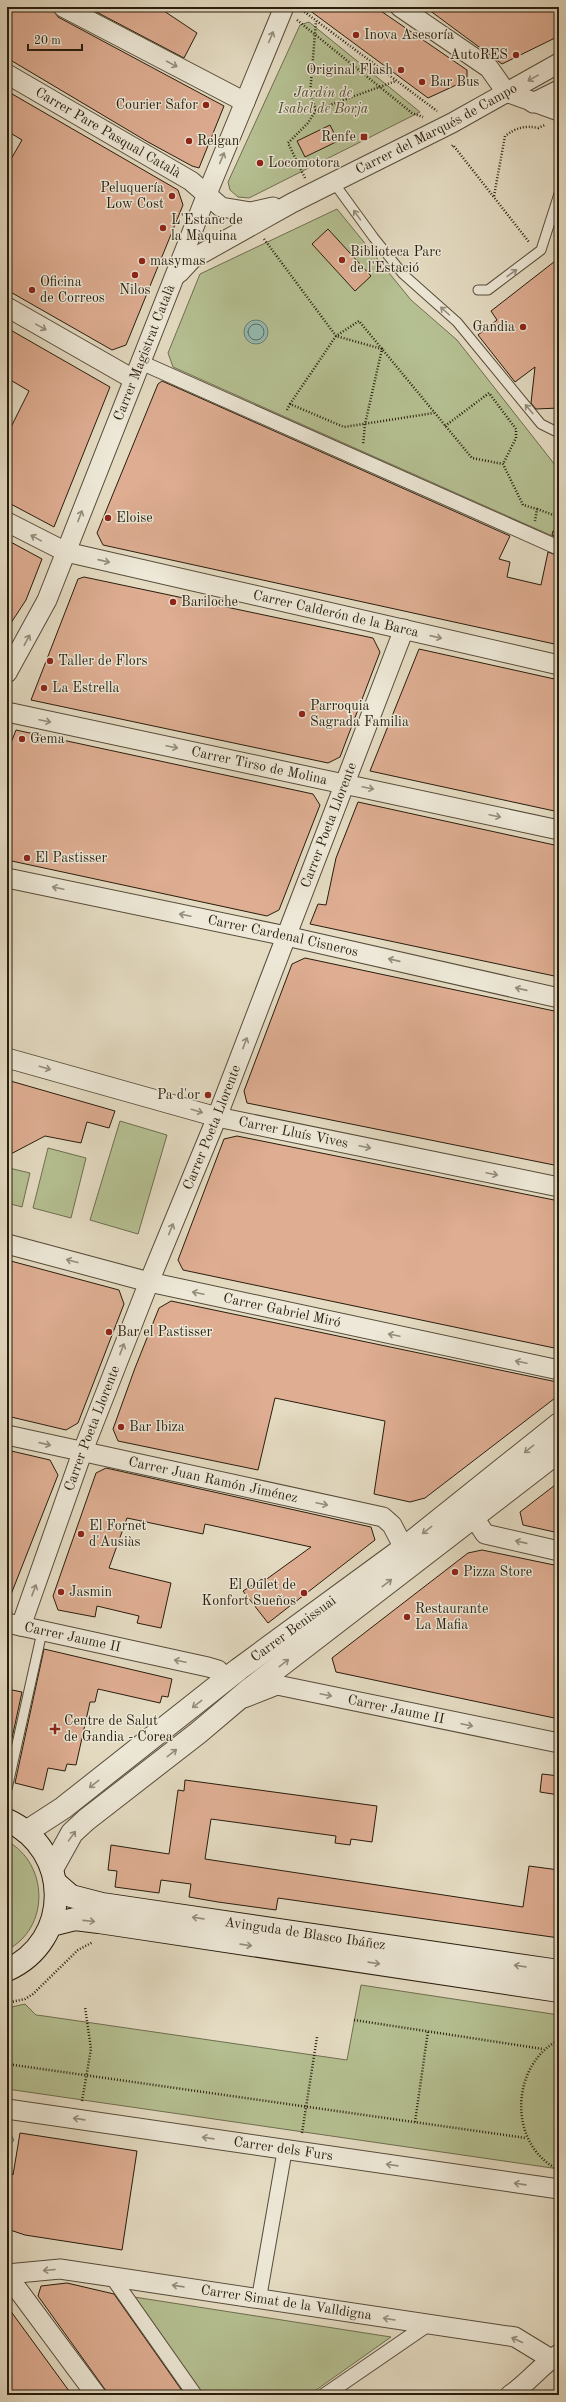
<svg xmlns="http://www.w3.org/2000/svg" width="566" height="2402" font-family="'Old Standard TT',serif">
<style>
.green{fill:#b5c092;stroke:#6e6e50}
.water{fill:#95bbb1;stroke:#697c6f}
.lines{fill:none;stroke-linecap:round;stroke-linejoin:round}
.shore{stroke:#5e6c5f;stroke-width:1}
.building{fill:#dead92;stroke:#281d0d}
.service-casing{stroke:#574c3a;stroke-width:11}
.pedestrian-casing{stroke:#574c3a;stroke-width:16}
.minor-casing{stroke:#574c3a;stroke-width:21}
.tertiary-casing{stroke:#574c3a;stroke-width:24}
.secondary-casing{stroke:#281d0d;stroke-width:24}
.path{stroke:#281d0d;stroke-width:2.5;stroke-dasharray:1 2;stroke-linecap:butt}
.service{stroke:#ede8d7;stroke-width:9}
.pedestrian{stroke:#ede8d7;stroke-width:14}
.minor{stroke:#ede8d7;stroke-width:19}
.tertiary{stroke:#ede8d7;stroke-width:22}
.secondary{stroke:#ede8d7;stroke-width:22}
.oneway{stroke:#948d7c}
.poi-dot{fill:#8f2418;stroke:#ede8d7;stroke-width:1.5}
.labels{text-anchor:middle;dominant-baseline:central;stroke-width:3;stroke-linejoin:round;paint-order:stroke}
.poi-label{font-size:14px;fill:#281d0d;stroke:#ede8d7;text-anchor:start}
.park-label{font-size:14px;font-style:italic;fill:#524e35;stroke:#ede8d7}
.street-label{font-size:14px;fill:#281d0d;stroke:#ede8d7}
</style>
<rect width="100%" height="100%" fill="#e4dbc2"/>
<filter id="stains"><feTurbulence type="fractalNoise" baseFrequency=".005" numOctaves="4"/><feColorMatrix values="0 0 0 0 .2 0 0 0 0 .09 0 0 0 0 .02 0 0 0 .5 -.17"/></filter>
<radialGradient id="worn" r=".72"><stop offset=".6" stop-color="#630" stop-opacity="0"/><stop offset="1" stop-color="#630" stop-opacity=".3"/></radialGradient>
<path class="green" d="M309,22l111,90 -171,86 -11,-1 -8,-7 -2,-8 72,-157z
M337,209l74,91 46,40 102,130v69l-386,-172 -5,-14 32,-79z
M120,1121l47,14 -29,99 -48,-14z
M48,1148l38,10 -15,60 -38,-10z
M9,1168l21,5 -8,34 -15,-4z
M7,1841c42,23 43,87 0,109z
M361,1985l198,30v154l-552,-80v-81l18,-4 11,11 8,1 303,44z
M134,2297l257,40 -82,58h-105z"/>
<path class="water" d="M244 332a12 12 0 1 1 24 0a12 12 0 1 1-24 0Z
M7,2128l7,12 -7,9z"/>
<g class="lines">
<path class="shore" d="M248 332a8 8 0 1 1 16 0a8 8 0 1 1-16 0Z"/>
</g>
<path class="building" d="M7,7h45l6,10 166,89 -25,62 -7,-2 -44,-24 -141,-84z
M87,7h71l39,26 -13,25z
M305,7h70l92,63v10l-39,18z
M425,7h134v29l-57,28z
M7,91l171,99 5,15 -57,140 -14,5 -105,-60v-124l15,-26 -15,-9z
M330,125l8,16 -33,16 -8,-16z
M328,229l43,47 -16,15 -43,-47z
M559,258v150l-23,1 -5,-6 4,-36 -20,15 -37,-47 19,-15 -6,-9z
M7,328l103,59 -56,140 -47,-25v-67l22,-44 -22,-13z
M162,381l348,155 -11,23 11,3 -3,15 34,8 7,-33 11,4v89l-456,-100 -6,-12 61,-149z
M553,531l6,1v7l-7,-4z
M7,540l35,19 -16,41 -19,29z
M84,577l289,61 7,14 -40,105 -12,6 -297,-63 47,-121z
M419,649l140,31v132l-189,-41z
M16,730l297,64 7,11 -41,105 -12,6 -260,-56v-107z
M358,802l201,44v131l-249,-53 8,-20 8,1 10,-47z
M305,958l254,54v154l-312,-63 -3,-12 48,-127z
M7,1080l108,31 -6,17 -22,-6 -6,21 -36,-7 -38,20z
M237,1136l322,65v148l-376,-79 -5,-10 46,-121z
M7,1260l112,30 5,14 -46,119 -12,7 -59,-14z
M171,1301l386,81 2,13 -134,103 -15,4 -36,-8 11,-73 -110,-23 -17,72 -140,-29 -5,-12 22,-61 24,-60z
M7,1450l43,10 8,15 -50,127z
M106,1468l265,59 4,13 -107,83 -25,-32 19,-12 2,2 47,-34 -106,-23 -2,10 -76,-16 -18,50 62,15 -10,45 -24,-5 2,-7 -42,-10 -2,11 -37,-7 -5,-14 43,-123z
M559,1482v51l-36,-8 -3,-13z
M482,1550l77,16v153l-223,-47 -4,-14 136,-105z
M44,1649l128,30 -4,18 -6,-1 -2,7 -62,-14 -3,13h-5l-14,63 -9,-1 -2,7 -17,-3 -5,22 -28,-7z
M7,1689l15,3 -15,69z
M542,1774l17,2v19l-19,-3z
M185,1780l192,26 -5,36 -21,-3 -1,6 -15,-2 1,-7 -125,-17 -6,40 318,48 6,-41 30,4v68l-281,-40 -2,12 -58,-8 -29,-5 2,-13 -30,-4 -2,13 -44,-6 2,-16 -9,-1 3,-25 58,9 9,-64 6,1z
M20,2133l117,18 -15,99 -97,-15 -18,-6v-62l6,8z
M67,2283l47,11 71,101h-76l-71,-99 3,-10z
M7,2306l65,89h-65z"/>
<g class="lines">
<defs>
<path id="service" d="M334,183l40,55 29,36 54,48 84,102 18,9
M478,290h10l53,-40 18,-56
M7,1789l35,-157"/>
<path id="pedestrian" d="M140,362l419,186
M112,2277l83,118
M259,2298l26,-149
M325,2395l102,-70"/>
<g id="minor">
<path d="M63,7l182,95"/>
<path d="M400,7l89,61 17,24"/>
<path id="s1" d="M7,74l184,107 30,26 30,5 22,-5"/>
<path d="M506,92l53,19"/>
<path d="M533,103l26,-13"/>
<path id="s2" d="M179,273l13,-14 100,-56 160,-80 107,-60"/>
<path d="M7,307l126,72"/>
<path id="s3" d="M7,522l59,30 493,113"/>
<path id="s4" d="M7,673l40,-73 160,-406 77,-187"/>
<path id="s5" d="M7,712l552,118"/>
<path id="s6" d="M7,878l279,58 273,62"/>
<path id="s7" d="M7,1058l210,59 342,70"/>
<path id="s8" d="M7,1244l142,38 410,88"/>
<path id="s9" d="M7,1435l376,82 9,8 12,23"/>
<path d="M473,1516l12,18 74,17"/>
<path id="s10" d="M7,1623l201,44 10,3 9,10"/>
<path id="s11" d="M21,1626l61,-173 67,-171 68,-165 187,-488"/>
<path id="s12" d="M244,1698l33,-13 282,58"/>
<path id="s13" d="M7,2109l552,80"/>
<path id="s14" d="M7,2274l53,-5 455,68 36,22 8,2"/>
<path d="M7,2275l89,120"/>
<path d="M510,2395c18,-12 31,-30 49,-41"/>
</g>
<g id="tertiary">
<path id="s15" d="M26,1832l37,-24 176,-139 165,-121 155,-124"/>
<path d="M52,1869l20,-36 14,-13 112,-87 52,-44 309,-238"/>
</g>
<g id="secondary">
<path d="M7,1820c65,30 65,121 0,150"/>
<path id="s16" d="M56,1883l15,13 31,8 457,67"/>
<path d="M51,1925l24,-6 24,3 460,69"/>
</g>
</defs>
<use href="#service" class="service-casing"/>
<use href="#pedestrian" class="pedestrian-casing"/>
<use href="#minor" class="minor-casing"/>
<use href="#tertiary" class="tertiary-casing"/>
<use href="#secondary" class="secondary-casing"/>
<path class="path" d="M250,7h10
M302,10l135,101
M297,20l115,93 11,4
M316,110l-6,-15 6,-74
M452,146l1,-1 76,97
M305,178l-17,-35 20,-20 8,-13 80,-29
M494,196l11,-60c11,-8 19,-11 33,-8l7,-3
M264,239l72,97 23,-15 113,137 31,6 20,41 14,4 -2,12
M290,404l46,-68 46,13 -17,75 -2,21
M287,410l3,-6 54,23 90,-14
M445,426l44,-33 27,36v9l-13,26
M537,509l22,8
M7,2003l18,-4 8,-5 45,-44 15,-8
M354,2020l189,29
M7,2064l519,74
M82,2101l9,-52 -6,-42
M415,2122l13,-91
M302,2133l15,-96
M557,2169c-50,-26 -46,-105 2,-129"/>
<use href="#service" class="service"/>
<use href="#pedestrian" class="pedestrian"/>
<use href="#minor" class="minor"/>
<use href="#tertiary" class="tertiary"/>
<use href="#secondary" class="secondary"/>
</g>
<defs><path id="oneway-shaft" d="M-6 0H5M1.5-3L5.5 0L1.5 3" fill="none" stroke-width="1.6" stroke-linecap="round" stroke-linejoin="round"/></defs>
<g class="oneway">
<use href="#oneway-shaft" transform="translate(271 37) rotate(-67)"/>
<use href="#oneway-shaft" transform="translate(172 64) rotate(28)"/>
<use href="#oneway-shaft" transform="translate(533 78) rotate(151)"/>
<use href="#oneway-shaft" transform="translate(222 158) rotate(-67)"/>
<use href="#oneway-shaft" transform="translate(357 215) rotate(-126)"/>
<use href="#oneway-shaft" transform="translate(512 273) rotate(-35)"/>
<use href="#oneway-shaft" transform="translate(445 311) rotate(-138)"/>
<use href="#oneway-shaft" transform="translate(41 327) rotate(29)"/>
<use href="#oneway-shaft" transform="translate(529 409) rotate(-130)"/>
<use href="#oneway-shaft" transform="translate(80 516) rotate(-69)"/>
<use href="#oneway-shaft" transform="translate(36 538) rotate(-151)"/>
<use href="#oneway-shaft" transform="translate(104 561) rotate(13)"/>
<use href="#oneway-shaft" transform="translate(436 637) rotate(13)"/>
<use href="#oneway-shaft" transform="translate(27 640) rotate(-62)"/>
<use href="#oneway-shaft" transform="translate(45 721) rotate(12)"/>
<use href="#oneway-shaft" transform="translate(172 747) rotate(12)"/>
<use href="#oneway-shaft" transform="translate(368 788) rotate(12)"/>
<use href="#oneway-shaft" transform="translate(495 816) rotate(12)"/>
<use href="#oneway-shaft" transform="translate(58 888) rotate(-168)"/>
<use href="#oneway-shaft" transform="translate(185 915) rotate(-168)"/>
<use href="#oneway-shaft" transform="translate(394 960) rotate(-167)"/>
<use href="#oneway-shaft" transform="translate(521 989) rotate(-167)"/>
<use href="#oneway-shaft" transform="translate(245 1043) rotate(-69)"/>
<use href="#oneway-shaft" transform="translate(45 1068) rotate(16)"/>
<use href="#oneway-shaft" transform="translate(197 1111) rotate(17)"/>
<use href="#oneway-shaft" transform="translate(365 1147) rotate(12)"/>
<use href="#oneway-shaft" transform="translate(492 1174) rotate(12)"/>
<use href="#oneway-shaft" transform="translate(171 1229) rotate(-68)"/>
<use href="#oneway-shaft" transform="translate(72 1261) rotate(-165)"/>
<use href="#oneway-shaft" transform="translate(198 1293) rotate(-168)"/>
<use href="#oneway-shaft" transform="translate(394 1335) rotate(-168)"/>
<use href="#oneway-shaft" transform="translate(122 1349) rotate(-69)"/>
<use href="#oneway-shaft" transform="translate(521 1362) rotate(-168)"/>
<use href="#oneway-shaft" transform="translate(45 1444) rotate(13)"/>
<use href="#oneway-shaft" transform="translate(529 1449) rotate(141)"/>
<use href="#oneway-shaft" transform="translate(322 1504) rotate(12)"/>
<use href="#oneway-shaft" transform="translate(427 1530) rotate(142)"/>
<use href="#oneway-shaft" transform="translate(521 1542) rotate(-167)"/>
<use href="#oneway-shaft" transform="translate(387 1583) rotate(-38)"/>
<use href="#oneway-shaft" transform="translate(34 1590) rotate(-70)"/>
<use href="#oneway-shaft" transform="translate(180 1661) rotate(-168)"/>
<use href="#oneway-shaft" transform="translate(284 1663) rotate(-38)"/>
<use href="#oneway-shaft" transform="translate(326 1695) rotate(12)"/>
<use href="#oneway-shaft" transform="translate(197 1704) rotate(142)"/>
<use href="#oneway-shaft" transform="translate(467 1725) rotate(12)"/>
<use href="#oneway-shaft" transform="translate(172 1753) rotate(-38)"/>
<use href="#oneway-shaft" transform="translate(94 1784) rotate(142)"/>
<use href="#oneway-shaft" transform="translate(72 1836) rotate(-54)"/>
<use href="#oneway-shaft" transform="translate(198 1918) rotate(-172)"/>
<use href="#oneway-shaft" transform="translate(89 1921) rotate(6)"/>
<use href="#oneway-shaft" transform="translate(246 1945) rotate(8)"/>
<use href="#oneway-shaft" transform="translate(374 1963) rotate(8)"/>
<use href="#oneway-shaft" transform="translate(520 1966) rotate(-172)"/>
<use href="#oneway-shaft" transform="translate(79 2119) rotate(-172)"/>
<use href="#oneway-shaft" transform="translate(208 2138) rotate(-172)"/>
<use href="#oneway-shaft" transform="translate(392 2165) rotate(-172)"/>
<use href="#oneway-shaft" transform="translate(520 2184) rotate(-172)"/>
<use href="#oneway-shaft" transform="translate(49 2270) rotate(175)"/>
<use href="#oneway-shaft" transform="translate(178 2286) rotate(-172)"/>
<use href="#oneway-shaft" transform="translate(389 2319) rotate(-171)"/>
<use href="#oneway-shaft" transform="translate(517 2340) rotate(-156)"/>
</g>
<g class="poi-dot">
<circle cx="356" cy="35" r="4"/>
<circle cx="516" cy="55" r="4"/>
<circle cx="401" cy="70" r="4"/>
<circle cx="422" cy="82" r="4"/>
<circle cx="206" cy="105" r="4"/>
<rect x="360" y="133" width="8" height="8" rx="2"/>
<circle cx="189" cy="141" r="4"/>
<circle cx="260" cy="163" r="4"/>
<circle cx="172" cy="196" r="4"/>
<circle cx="163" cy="228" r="4"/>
<circle cx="342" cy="260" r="4"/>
<circle cx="142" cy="261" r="4"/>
<circle cx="135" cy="275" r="4"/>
<circle cx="32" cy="290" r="4"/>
<circle cx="523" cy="327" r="4"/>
<circle cx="108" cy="518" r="4"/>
<circle cx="173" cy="602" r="4"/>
<circle cx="50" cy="661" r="4"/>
<circle cx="44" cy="688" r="4"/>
<circle cx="302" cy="714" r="4"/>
<circle cx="22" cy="739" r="4"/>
<circle cx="27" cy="858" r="4"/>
<circle cx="208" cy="1095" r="4"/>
<circle cx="109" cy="1332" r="4"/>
<circle cx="121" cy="1427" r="4"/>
<circle cx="81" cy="1534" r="4"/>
<circle cx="455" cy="1572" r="4"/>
<circle cx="61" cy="1592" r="4"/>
<circle cx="304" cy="1593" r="4"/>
<circle cx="407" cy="1617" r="4"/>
<path d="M53 1723h4v4h4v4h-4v4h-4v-4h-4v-4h4z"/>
</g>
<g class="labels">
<g class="poi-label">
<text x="364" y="35">Inova Asesoría</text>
<text x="508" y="55" text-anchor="end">AutoRES</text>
<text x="393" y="70" text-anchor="end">Original Flash</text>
<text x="430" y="82">Bar Bus</text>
<text x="198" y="105" text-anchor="end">Courier Safor</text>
<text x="356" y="137" text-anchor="end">Renfe</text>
<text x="197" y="141">Relgan</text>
<text x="268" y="163">Locomotora</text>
<text x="164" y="188" text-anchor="end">Peluquería<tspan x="164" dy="16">Low Cost</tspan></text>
<text x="171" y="220">L'Estanc de<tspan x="171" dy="16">la Màquina</tspan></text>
<text x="350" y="252">Biblioteca Parc<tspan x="350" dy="16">de l'Estació</tspan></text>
<text x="150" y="261">masymas</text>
<text x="40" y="282">Oficina<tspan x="40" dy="16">de Correos</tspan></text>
<text x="135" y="290" text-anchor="middle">Nilos</text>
<text x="515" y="327" text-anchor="end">Gandia</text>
<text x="116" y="518">Eloise</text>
<text x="181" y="602">Bariloche</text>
<text x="58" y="661">Taller de Flors</text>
<text x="52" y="688">La Estrella</text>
<text x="310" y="706">Parroquia<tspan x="310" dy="16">Sagrada Familia</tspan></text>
<text x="30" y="739">Gema</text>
<text x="35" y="858">El Pastisser</text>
<text x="200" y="1095" text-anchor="end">Pa d'or</text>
<text x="117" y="1332">Bar el Pastisser</text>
<text x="129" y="1427">Bar Ibiza</text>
<text x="89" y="1526">El Fornet<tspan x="89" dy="16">d'Ausiàs</tspan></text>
<text x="463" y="1572">Pizza Store</text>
<text x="296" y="1585" text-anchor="end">El Oulet de<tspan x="296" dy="16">Konfort Sueños</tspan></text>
<text x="69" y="1592">Jasmin</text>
<text x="415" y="1609">Restaurante<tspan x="415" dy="16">La Mafia</tspan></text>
<text x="64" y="1721">Centre de Salut<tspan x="64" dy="16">de Gandia - Corea</tspan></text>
</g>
<g class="park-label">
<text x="323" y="93">Jardín de<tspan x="323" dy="16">Isabel de Borja</tspan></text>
</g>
<g class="street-label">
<text stroke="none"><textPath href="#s2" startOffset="296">Carrer del Marqués de Campo</textPath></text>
<text stroke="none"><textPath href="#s1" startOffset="117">Carrer Pare Pasqual Català</textPath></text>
<text stroke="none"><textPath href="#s4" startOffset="349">Carrer Magistrat Català</textPath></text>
<text stroke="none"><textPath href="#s3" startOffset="343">Carrer Calderón de la Barca</textPath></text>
<text stroke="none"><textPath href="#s5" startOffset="258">Carrer Tirso de Molina</textPath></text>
<text stroke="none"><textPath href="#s11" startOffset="858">Carrer Poeta Llorente</textPath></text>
<text stroke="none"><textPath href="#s6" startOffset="282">Carrer Cardenal Cisneros</textPath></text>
<text stroke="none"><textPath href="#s11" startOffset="534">Carrer Poeta Llorente</textPath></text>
<text stroke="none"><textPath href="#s7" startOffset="296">Carrer Lluís Vives</textPath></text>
<text stroke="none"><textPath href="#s8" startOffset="283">Carrer Gabriel Miró</textPath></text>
<text stroke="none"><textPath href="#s11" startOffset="210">Carrer Poeta Llorente</textPath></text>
<text stroke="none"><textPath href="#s9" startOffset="211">Carrer Juan Ramón Jiménez</textPath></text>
<text stroke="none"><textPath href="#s15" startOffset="336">Carrer Benissuai</textPath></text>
<text stroke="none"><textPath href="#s10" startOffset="67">Carrer Jaume II</textPath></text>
<text stroke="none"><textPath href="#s12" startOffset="157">Carrer Jaume II</textPath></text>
<text stroke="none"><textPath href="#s16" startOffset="257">Avinguda de Blasco Ibáñez</textPath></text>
<text stroke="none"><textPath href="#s13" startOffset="279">Carrer dels Furs</textPath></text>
<text stroke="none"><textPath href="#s14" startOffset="282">Carrer Simat de la Valldigna</textPath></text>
</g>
</g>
<rect width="566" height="2402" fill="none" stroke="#e4dbc2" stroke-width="24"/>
<rect x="8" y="8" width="550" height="2386" fill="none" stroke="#281d0d" stroke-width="2"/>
<rect x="12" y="12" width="542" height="2378" fill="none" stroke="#281d0d"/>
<path d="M28 44v6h54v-6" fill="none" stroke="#281d0d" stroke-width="2"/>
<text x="34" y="44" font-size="12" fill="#281d0d" stroke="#ede8d7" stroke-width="3" paint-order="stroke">20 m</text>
<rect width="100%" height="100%" filter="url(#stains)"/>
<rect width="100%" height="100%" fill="url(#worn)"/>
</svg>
